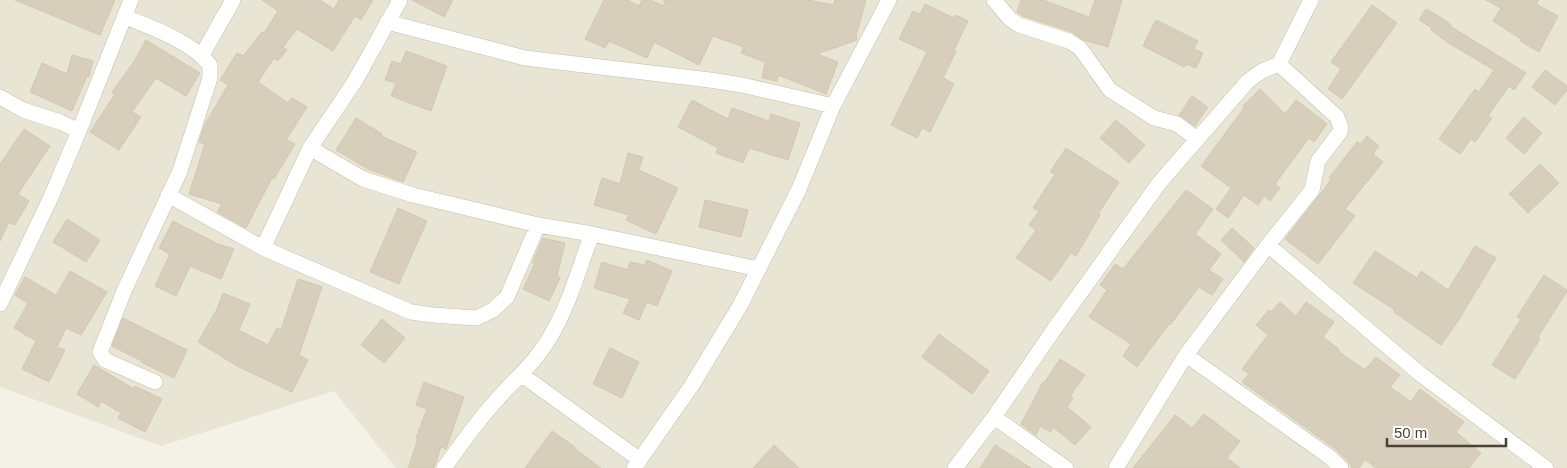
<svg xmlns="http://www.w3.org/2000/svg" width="1567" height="468" font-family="Arial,sans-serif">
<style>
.residential{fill:#e9e5d5}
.building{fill:#d7cfbc;stroke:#d2c8af}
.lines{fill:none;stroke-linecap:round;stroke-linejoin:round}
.street-casing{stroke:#c3beac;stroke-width:16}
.street{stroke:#fff;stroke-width:15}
</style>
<rect width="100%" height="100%" fill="#f4f2e7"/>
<path class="residential" d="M0,0h1567v468h-1171l-62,-77 -173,55 -161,-59z"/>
<path class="building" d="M15,0h100l-15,35z
M262,0h58l14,9 5,-9h34l-12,20 -6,-4 -22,35 -36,-22 -14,18 4,3 -9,11 -4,-3 -16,24 30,21 4,-5 15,9 -21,33 9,4 -21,35 -2,-1 -26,50 -29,-16 5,-8 -33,-10 16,-50 -6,-2 6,-18 23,-39 -8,-5 17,-27 6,3 19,-24 2,1 14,-22z
M412,0h41l-9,17z
M604,0h23l12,6 3,-6h8l14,6v-6h144l25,5 2,-5h31l-10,36 1,4 -40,14 21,8 -12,32 -48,-19 -1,6 -15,-3 3,-16 -24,-9 3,-6 -31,-11 -14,29 -45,-23 -7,16 -38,-17 -4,7 -20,-9z
M1021,0h22l46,17 6,-17h27l-14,47 -24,-7 -12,-8 -49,-16 -6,-4z
M1486,0h53l-3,4 22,12 -19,36 -19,-11 1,-2 -28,-18 8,-13z
M925,4l29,14 2,-3 12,6 -14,29 2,1 -13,27 11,6 -24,48 -8,-4 -5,10 -26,-13 36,-73 -28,-13 14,-28 7,3z
M1372,5l25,18 -55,76 -14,-10 13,-20 -10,-7z
M1426,9l16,9 9,7 -1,1 76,47 -12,17 -5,-4 -21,30 4,2 -17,24 -4,-3 -11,15 -21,-15 36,-50 4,3 15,-22 -47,-28 -16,-12 1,-2 -13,-8z
M1156,20l42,21 -4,8 9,4 -7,15 -10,-4 -2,3 -41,-21z
M146,40l54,33 -14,23 -30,-18 -24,34 9,5 -22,33 -29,-18 25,-38 -3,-2 21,-29z
M406,51l41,15 -16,45 -40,-15 5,-13 -11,-3 7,-19 9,3z
M72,55l21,6 -4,16 -2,-1 -15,35 -42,-19 12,-29 25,11z
M1545,70l22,16v4l-12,15 -23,-18z
M1260,89l25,25 11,-14 31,24 -13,18 -5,-4 -34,46 5,4 -10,13 -6,-5 -6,9 -14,-10 -16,23 -12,-9 15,-21 -30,-22 43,-58 -1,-2z
M1192,96l16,11 -13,19 -16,-11z
M692,100l36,19 4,-11 37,13 2,-7 29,9 -12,37 -39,-12 -6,15 -27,-10 2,-5 -40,-21z
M1524,117l18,16 -18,21 -18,-16z
M356,118l26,16 -1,2 36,16 -14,30 -35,-13 -32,-19z
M1116,120l29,25 -16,18 -29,-25z
M24,129l26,17 -32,48 11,7 -14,24 -6,-3 -9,19v-77z
M1367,136l12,10 -6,8 10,8 -38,47 10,7 -37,48 -33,-25 46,-59 -2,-2 28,-36 4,2z
M1066,148l53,34 -21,32 2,1 -24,41 -5,-3 -20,28 -35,-23 20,-28 -7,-5 10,-14 -6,-3 22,-34 -5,-2z
M628,153l15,4 -4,13 39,18 -22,46 -30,-14 3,-5 -35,-10 8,-27 18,6z
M1540,164l19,19 -31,30 -19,-19z
M1186,190l27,19 -18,25 26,20 -12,16 14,9 -11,16 -13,-8 -29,38 -1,-1 -32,43 -14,-11 8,-12 -42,-27 18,-27 -7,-5 15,-21 8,5z
M705,200l43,10 -7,27 -42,-10z
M398,208l29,13 -28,63 -29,-12z
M67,219l33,21 -14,22 -33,-20z
M173,221l45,23 16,5 -13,30 -31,-13 -14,30 -21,-10 15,-32 -11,-6z
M1232,228l22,20 -10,14 -23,-22z
M543,238l22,5 -8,33 3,2 -11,23 -26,-12 12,-26h-3z
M1475,246l21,12 -38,63 -17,24 -47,-33 1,-2 -42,-27 22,-32 42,27 4,-7 27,19z
M647,260l25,11 -15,35 -10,-4 -8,18 -16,-7 7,-14 -36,-11 8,-26 26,8 2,-8 14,3z
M70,271l37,21 -26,43 -15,-7 -9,19 8,3 -16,32 -27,-13 14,-28 -22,-13 14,-25 -13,-8 10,-18 31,18z
M1544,275l23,15v1l-29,46 2,2 -25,40 -23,-14 29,-46 -4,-2z
M298,279l24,8 -23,68 9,5 -16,32 -55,-26 -39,-24 18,-31 7,-18 27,11 -11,26 29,15 9,-17 4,2z
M1280,302l16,14 10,-14 28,20 -11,15 16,12 -1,2 27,19 11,-13 24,18 -10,12 21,15 9,-13 44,33 -8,10 25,21 -12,15h-93l-11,-9 -6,9h-7l-4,-7 -11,-11 -95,-68 7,-8 -7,-5 26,-34 -12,-10 13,-15 2,2z
M123,318l64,32 -13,28 -33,-16 1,-1 -30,-15z
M382,319l23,19 -21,25 -23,-18z
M939,334l50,37 -17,23 -50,-37z
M610,348l29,14 -17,36 -29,-14z
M1060,359l25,16 -15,21 3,2 -6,9 24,20 -16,18 -22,-18 -2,5 -11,-6 -4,9 -15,-11 22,-42 1,1z
M94,365l40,24 1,-3 27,13 -17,33 -27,-14 3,-5 -20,-12 -3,6 -21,-13z
M424,382l40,15 -18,52 -5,-2 -7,21h-26l10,-29 -2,-1 11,-29 -11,-4z
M1204,414l36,27 -13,17 13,10h-107l42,-53 17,13z
M552,431l23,16 -1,1 27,20h-76z
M774,445l25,23h-46z
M995,445l36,23h-51z"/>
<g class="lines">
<defs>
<path id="street" d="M994,0l16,19 9,6 50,16 11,7 30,42 44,28 23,6 20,15
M125,17c28,11 67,25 85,48v13l-30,93 -56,120 -24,61 5,8 50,22
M387,22l138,36 185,22 32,5 91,21
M202,55l31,-55
M0,97l23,13 37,12 19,9
M310,148l53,31 50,16 125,30 54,9 167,35
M168,195l95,53 148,64 22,3 43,3 17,-8 14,-13 31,-72
M1268,245l151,128 127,95
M263,248l47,-100 45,-67 45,-81
M0,304l51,-107 28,-66 52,-131
M1186,355l145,103 10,10
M522,375l118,85
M994,417l72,51
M444,468c16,-22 31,-44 49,-64 19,-22 42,-41 57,-67 19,-31 29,-69 42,-103
M634,468l58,-83 49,-81 58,-115 34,-83 56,-106
M955,468l39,-51 61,-89 105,-146 88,-101 14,-10 17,-7 32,-64
M1116,468l70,-113 82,-110 44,-55 6,-29 22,-29 1,-4 -4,-11 -58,-53"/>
</defs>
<use href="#street" class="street-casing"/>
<use href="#street" class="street"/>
</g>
<path d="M1387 438v8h119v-8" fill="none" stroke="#484336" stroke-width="2.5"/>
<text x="1394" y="438" font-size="15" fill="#484336" stroke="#ffffff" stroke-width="4" paint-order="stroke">50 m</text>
</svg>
